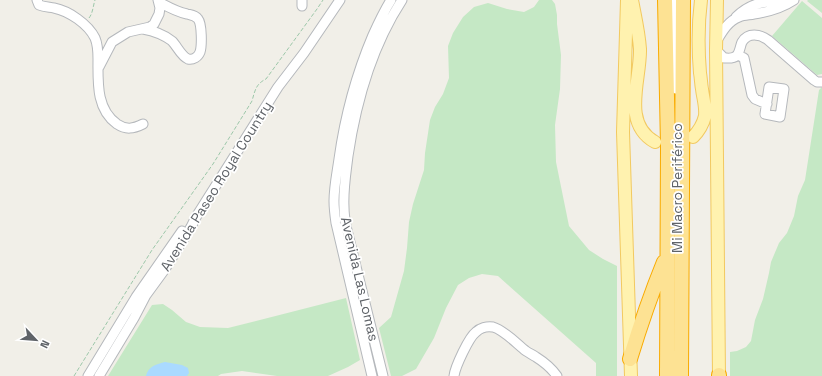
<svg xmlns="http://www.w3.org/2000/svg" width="822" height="376" font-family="'Space Grotesk',sans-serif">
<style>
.green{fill:#c5e8c5}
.water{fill:#aadaff}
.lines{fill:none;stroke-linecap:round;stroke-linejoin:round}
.minor-casing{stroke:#b5b8bc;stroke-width:11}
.major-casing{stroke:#f2c960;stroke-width:14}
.highway-casing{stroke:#f9ab00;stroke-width:16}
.path{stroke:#9cc7a9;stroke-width:1;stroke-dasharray:4 2;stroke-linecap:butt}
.minor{stroke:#fff;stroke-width:9}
.major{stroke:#fff2af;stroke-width:12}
.highway{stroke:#fde293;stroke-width:14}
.labels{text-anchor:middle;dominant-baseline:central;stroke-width:3.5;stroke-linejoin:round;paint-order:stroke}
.street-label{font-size:14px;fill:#5f6368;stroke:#fff}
</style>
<rect width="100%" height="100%" fill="#f1efe8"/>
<path class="green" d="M539,0h13l3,4 2,11v9l4,31 -1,34 -5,36 1,37 13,64 20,24 14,9 14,7v110h-21v-13l-98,-87 -16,-2 -13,4 -11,7 -12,23 -12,30 -18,31 -14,7h-11l-12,-48 12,-11 13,-46 3,-23 2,-26 4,-18 11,-34 1,-17 5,-33 5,-13 8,-13 6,-16 -1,-32 5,-13 10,-16 11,-10 14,-4 19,6 17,3 10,-5z
M808,0h14v13l-15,-12z
M802,1l20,17v56l-5,1 -45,-39z
M822,87v289h-92v-24l7,-1 9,-4 5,-6 4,-21 8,-21 6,-26 2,-11 8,-19 8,-10 7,-17 4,-20 7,-16 14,-90z
M346,298l14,62 -12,7 -20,9h-51l-35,-5 -21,3 -3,2h-110l44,-71 11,-1 9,6 14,12 14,5 28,1z"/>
<path class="water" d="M165,362l17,3 6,3 1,5 -2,3h-41c2,-10 11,-12 19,-14z"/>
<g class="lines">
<defs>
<path id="minor" d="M37,0l2,5c5,2 9,2 15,3 15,3 34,16 41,30 3,7 3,14 3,21 0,23 -2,50 19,65 9,6 16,5 26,0
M302,0v6
M676,0v89
M736,17c10,-10 22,-15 35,-15 6,0 11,1 16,1
M143,29c11,2 20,5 29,12 5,5 9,15 16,18 5,1 10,-2 12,-7 2,-6 2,-28 -2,-33 -3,-4 -7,-4 -11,-5 -10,-2 -19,-7 -28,-12
M716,42c6,-10 12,-21 23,-25 4,-2 10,-2 15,-3 14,-2 28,-6 40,-14
M716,50l8,8c4,0 9,1 12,-2 4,-3 4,-10 6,-14 6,-10 18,-8 26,-2l46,40 3,2h5
M738,55l6,3 8,37 3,4 12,5
M99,67l13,-25 16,-10 22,-5 4,-3 5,-10 1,-6 -2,-8
M769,87l15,2 -4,28 -15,-3z
M88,376l48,-79 46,-66
M99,376l35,-58 12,-23 19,-26 26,-42 5,-10 82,-130 26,-34 36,-53
M372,376l-36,-153c-1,-7 -2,-15 -2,-22 0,-14 3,-28 5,-42 6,-43 17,-84 34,-124 5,-11 11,-24 18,-35
M383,376l-37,-150c-1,-6 -2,-12 -2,-19 -1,-17 2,-34 4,-51 8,-54 24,-110 54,-156
M454,376c1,-9 15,-39 22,-44 4,-4 11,-6 17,-5 11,3 24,17 33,24 3,2 7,4 10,6 8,5 16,12 21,19"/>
<path id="major" d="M627,0l-4,132 8,244
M632,0c3,16 7,33 8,49 1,30 -19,74 15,93
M717,0l-1,50 3,326
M693,137c6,-6 10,-13 12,-21 1,-10 -2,-18 -3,-27 -1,-5 -1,-11 -2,-16 -2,-24 -2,-49 1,-73"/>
<path id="highway" d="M665,0l3,146 -1,230
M630,359c10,-33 21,-65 34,-97
M681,376l2,-376
M719,376v-1"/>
</defs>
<use href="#minor" class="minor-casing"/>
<use href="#major" class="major-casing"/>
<use href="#highway" class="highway-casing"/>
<path class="path" d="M89,18c4,-5 4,-12 6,-18
M74,376l78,-126 61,-86 39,-63c3,-11 4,-17 14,-22l51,-70 6,-9"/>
<use href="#minor" class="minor"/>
<use href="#major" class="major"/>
<use href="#highway" class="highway"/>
</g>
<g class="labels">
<g class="street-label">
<text transform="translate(216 186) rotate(-58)">Avenida Paseo Royal Country</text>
<text transform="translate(677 188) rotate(-90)">Mi Macro Periférico</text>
<text transform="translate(360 279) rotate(77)">Avenida Las Lomas</text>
</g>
</g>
<g transform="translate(36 340) rotate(116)" stroke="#ffffff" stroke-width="3" paint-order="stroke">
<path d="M0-3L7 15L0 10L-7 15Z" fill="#5f6368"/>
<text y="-6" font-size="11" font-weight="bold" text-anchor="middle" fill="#5f6368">N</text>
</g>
</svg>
